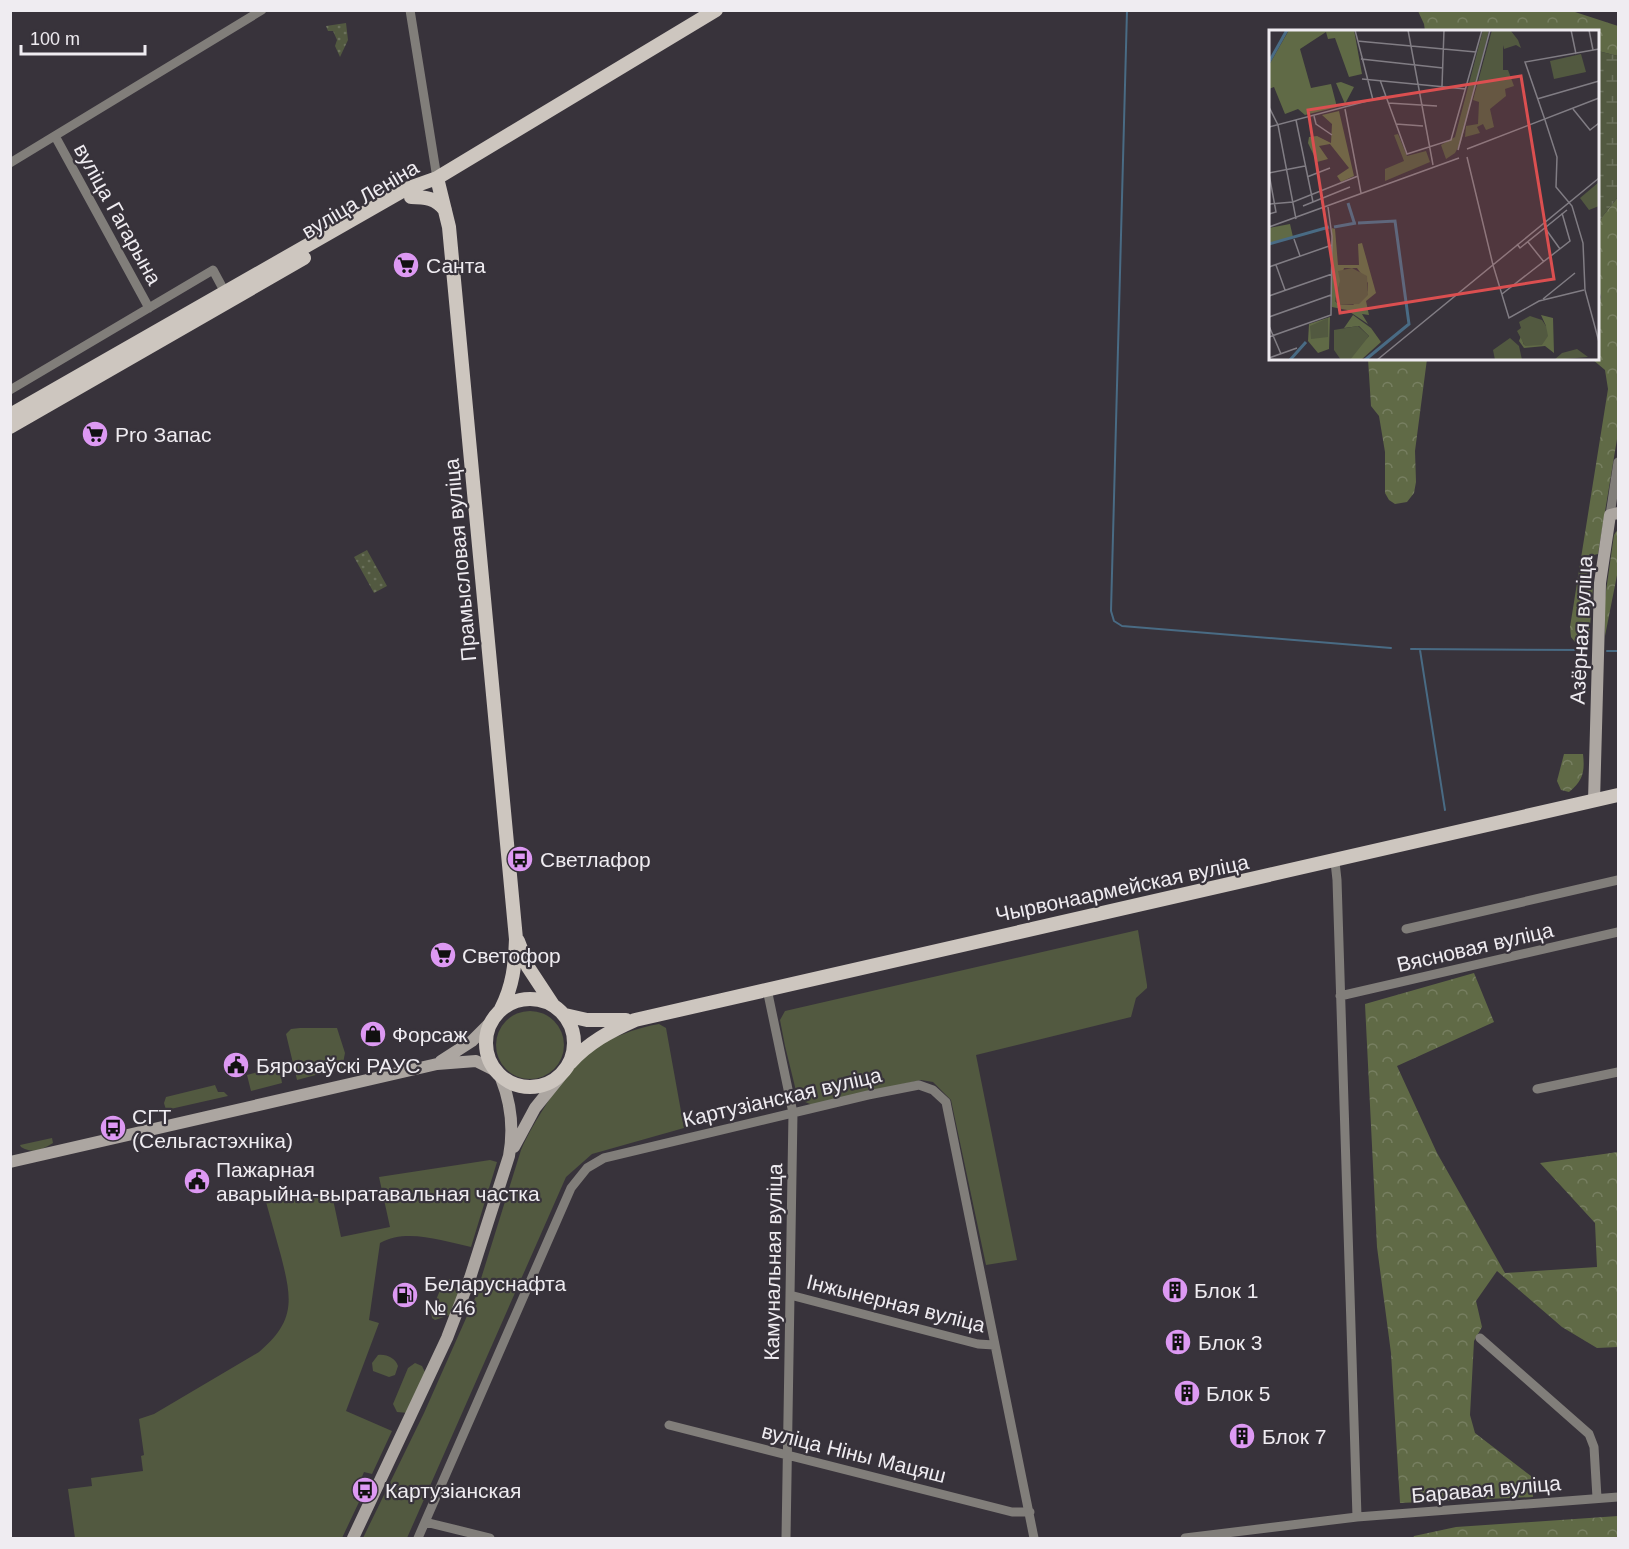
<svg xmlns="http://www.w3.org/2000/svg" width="1629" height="1549" font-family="Arial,sans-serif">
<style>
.grass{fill:#525940}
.forest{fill:url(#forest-crowns)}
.wetland{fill:url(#wetland-marsh)}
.park{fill:url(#park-dots)}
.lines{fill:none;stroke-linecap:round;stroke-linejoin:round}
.stream{stroke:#496b84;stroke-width:2}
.street{stroke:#817e7a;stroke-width:9}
.secondary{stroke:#aca6a1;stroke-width:12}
.primary{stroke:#cdc6bf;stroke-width:14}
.labels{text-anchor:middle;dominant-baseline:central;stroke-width:4.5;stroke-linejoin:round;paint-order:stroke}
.street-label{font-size:21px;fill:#efecf1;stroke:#38333b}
.poi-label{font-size:21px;fill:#efecf1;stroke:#38333b;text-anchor:start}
.inset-river{fill:none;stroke:#496b84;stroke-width:3}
.inset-road{fill:none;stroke:#817d84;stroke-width:1.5}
.view{fill:#db4f50;fill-opacity:0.15;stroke:#db4f50;stroke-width:3}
.inset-edge{fill:none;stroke:#efecf1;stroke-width:3}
</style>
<defs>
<pattern id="forest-crowns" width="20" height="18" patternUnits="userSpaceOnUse" patternTransform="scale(1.5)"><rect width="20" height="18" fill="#606a46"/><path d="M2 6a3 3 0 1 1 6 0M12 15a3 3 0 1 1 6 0" fill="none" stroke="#777f61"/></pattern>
<pattern id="wetland-marsh" width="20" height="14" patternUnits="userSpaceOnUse" patternTransform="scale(1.5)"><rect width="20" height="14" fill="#525940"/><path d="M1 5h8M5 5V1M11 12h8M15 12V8" fill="none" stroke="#6b715c"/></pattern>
<pattern id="park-dots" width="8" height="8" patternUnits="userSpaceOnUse" patternTransform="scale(1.5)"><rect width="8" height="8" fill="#525940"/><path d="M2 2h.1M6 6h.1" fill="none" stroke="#6b715c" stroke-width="1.8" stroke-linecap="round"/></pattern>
</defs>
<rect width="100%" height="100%" fill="#38333b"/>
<path class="grass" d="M1138,930l9,55v3l-11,10 -5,19 -155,38 41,205 -31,5 -35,-165 -18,-18 -12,-2 -106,24h-5l-12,-5 -13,-53 -5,-26 5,-9z
M496 1045a34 34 0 1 1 68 0a34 34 0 1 1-68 0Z
M659,1024l7,4 18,100 -92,26 -26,23 -159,361h-44l61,-125 51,-115 46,-148c11,-26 44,-78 65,-96 16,-14 53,-27 73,-30z
M300,1028h37l8,25 -3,15 -45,12 -11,-46 5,-5z
M279,1066l3,17 -31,8 -4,-16z
M215,1085l3,7h6l4,4 -62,14 -2,-7 2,-6z
M52,1138l1,5c-11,7 -20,11 -32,4l-1,-2z
M490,1160l7,2 -26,85c-29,-6 -64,-19 -91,-4l-11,77 10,3 -33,88 46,20 -20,43 -8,-2 -11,26 6,4 -17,36h-267l-7,-49 24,-3 -1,-8 52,-7 -2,-15 3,-1 -5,-36 15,-5 105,-62c37,-31 33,-53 22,-96 -5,-18 -10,-36 -15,-54l65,-12 10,47 49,-10 -11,-50z
M450,1279l5,3 4,12 -9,21 -15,5 -3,-2 -1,-6 12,-29z
M378,1355c9,-1 17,3 20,11l-3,9 -6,2 -16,-6 -1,-8z
M415,1363l7,3 3,6 -17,41 -11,-1 -4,-8 15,-36z"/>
<path class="forest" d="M1418,11h154l46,15v30l-20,-5v-19l-173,-1 -1,-7z
M1618,197v236l-20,121 -9,2 -2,22 6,8 -4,54 -4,3 -10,-1 -4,-5 -1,-10 38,-238 -3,-19 -13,-11 6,-1v-50l3,-11 -3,-11v-61l4,-8z
M1368,359h59l-12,92 1,31 -2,11 -7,9 -12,2 -6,-4 -4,-7v-41l-6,-36 -8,-10z
M1618,529v41l-13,66 -1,-31 10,-70z
M1564,754h19c2,18 0,27 -14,38l-8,-2 -4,-9z
M1474,973l20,49 -97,44 40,87 68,120 92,-6 -2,-44 -55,-60 78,-11v195l-21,1 -35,-21 -65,-56 -21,30 6,26 -8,14 -4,74 5,18 56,43 2,21 -133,6 -9,-150 -14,-106 -12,-243z
M1618,1516v22h-205l1,-2 42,-9z"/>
<path class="wetland" d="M1598,51l20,5v141l-16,20 -4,8z"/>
<path class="park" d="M346,23l2,17 -8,17 -5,-11 2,-6 -4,-9h-5l-2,-5z
M367,550l20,36 -13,7 -20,-36z"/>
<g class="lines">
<path class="stream" d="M1127,10l-16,601 3,10 8,5 269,22
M1411,649l175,1
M1420,650l25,160
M1607,651h11"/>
<path class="street" d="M410,10l27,168
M55,136l94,172
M10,163l252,-153
M10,390l203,-120 14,26
M1610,515l8,-53
M1335,862l2,18 20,637
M1406,929l212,-49
M767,989l26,124 -7,425
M1340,996l278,-64
M1537,1089l81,-17
M790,1295l188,49 16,1
M1480,1338l109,96 5,13 3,51
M669,1425l343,87h18
M425,1522l65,16
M418,1538l153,-350 16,-20 17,-10 264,-63 51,-10 14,5 13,12 88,436
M1185,1538l172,-21 261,-20"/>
<path class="secondary" d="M1594,801l6,-218 10,-68 8,-2
M441,1061l31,-20 17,-17
M514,1147l21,-39 25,-31
M10,1162l427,-98 39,-3 18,9
M353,1538l94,-200 23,-60 39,-122c5,-27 2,-53 -8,-78"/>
<path class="primary" d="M437,178l12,49 67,712c-1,26 -3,47 -15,70
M411,197c14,0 25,1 34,13
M10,415l396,-226 31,-11 279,-168
M10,427l294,-169
M518,941l10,26 25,38
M486 1043a44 44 0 1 1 88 0a44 44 0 1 1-88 0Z
M565,1015l22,5h39
M570,1063c18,-20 40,-32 65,-43l983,-225"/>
</g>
<defs>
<symbol id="supermarket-disc" viewBox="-11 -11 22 22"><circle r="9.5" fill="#dd99f3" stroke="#38333b"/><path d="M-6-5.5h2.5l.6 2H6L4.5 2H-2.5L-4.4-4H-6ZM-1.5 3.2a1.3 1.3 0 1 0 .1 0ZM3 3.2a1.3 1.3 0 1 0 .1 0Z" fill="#111"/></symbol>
<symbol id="bus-disc" viewBox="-11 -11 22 22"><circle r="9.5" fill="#dd99f3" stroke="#38333b"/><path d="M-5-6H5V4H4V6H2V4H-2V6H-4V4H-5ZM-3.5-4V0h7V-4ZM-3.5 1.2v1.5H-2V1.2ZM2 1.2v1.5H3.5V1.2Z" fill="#111"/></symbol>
<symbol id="shop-disc" viewBox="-11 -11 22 22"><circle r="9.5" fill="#dd99f3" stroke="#38333b"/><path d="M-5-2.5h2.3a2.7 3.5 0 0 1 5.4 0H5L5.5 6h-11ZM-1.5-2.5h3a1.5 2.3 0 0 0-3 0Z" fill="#111"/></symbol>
<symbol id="civic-disc" viewBox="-11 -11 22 22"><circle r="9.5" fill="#dd99f3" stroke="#38333b"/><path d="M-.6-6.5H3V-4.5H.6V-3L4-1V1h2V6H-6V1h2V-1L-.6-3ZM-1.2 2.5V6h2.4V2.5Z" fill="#111"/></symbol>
<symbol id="building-disc" viewBox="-11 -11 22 22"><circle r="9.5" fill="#dd99f3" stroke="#38333b"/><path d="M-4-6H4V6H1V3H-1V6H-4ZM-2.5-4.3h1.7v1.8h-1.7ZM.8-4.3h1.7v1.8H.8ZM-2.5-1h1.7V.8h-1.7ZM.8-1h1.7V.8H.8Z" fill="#111"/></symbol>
<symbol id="fuel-disc" viewBox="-11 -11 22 22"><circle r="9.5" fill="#dd99f3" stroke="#38333b"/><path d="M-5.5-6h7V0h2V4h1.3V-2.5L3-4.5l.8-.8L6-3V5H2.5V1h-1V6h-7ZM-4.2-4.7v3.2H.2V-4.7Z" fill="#111"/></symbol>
</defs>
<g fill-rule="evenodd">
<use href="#supermarket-disc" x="391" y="250" width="30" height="30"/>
<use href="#supermarket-disc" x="80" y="419" width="30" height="30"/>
<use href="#bus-disc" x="505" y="844" width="30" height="30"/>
<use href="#supermarket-disc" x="428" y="940" width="30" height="30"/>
<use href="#shop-disc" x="358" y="1019" width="30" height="30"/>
<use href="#civic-disc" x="221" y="1050" width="30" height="30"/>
<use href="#bus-disc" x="98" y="1113" width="30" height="30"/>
<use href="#civic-disc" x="182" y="1166" width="30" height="30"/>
<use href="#building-disc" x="1160" y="1275" width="30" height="30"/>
<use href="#fuel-disc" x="390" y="1280" width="30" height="30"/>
<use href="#building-disc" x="1163" y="1327" width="30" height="30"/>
<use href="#building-disc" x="1172" y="1378" width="30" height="30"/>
<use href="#building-disc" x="1227" y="1421" width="30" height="30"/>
<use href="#bus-disc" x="350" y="1475" width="30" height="30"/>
</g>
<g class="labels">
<g class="street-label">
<text transform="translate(360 199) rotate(-31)">вуліца Леніна</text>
<text transform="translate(118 214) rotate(61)">вуліца Гагарына</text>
<text transform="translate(460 560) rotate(-95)">Прамысловая вуліца</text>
<text transform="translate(1581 630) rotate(-87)">Азёрная вуліца</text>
<text transform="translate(1122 888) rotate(-12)">Чырвонаармейская вуліца</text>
<text transform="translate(1475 947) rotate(-13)">Вясновая вуліца</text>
<text transform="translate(782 1097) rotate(-13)">Картузіанская вуліца</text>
<text transform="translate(773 1262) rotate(-89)">Камунальная вуліца</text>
<text transform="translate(896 1303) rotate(14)">Інжынерная вуліца</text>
<text transform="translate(854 1453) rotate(14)">вуліца Ніны Мацяш</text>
<text transform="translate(1486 1489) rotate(-5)">Баравая вуліца</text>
</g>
<g class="poi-label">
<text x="426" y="265">Санта</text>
<text x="115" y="434">Pro Запас</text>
<text x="540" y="859">Светлафор</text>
<text x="462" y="955">Светофор</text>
<text x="392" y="1034">Форсаж</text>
<text x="256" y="1065">Бярозаўскі РАУС</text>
<text x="132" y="1116">СГТ<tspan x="132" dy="24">(Сельгастэхніка)</tspan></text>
<text x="216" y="1169">Пажарная<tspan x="216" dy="24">аварыйна-выратавальная частка</tspan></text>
<text x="424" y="1283">Беларуснафта<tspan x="424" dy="24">№ 46</tspan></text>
<text x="1194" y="1290">Блок 1</text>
<text x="1198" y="1342">Блок 3</text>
<text x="1206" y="1393">Блок 5</text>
<text x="1262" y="1436">Блок 7</text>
<text x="385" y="1490">Картузіанская</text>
</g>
</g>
<g transform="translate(1269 30)">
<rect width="330" height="330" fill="#38333b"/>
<path d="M214,0h6l-28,112 -6,11 -9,6 -5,-14 14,-8zM223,0l19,1 7,9 3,8 -5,-3 -12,4 -1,-4v25h5l6,16 -9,3 1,7 -16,13 4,18 -8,3 -3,-6 -6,3 3,6 -15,4 1,-11 12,-2 1,-22 -6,-2zM129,104l9,22 19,-5 4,11 -45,19v-12l19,-8 -10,-26zM241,308l9,8 3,14h-27l-2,-10zM308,319l11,8 -34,3 8,-7z" fill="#525940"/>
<path d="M20,0h65l8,44 -13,3 -14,-39 -7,1 -2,-7 -26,17 11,39 20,-4 6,23 -32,8 -7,-6 -13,5 -11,-27 -5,2v-24zM72,52l13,5 -9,17 -9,-21zM70,81l15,65 -13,6 -4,-6 12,-8 -19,-24 -11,2 9,13 -11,3 -9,-19 1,-6 8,-1 14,7 1,-19 -10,-9zM21,194l3,13 -24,8v-17zM63,198l3,1 3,36h21l-1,-21 4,-1 14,50 -10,8 3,14 -7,-1 6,10 -21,-14 -15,-3zM75,238h13l11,15v8l-15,14h-14l-4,-4zM84,285l18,13 10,14 -20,18h-11v-4l19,-20 -10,-10 -15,2zM272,285l12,3 1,35 -9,-7 -21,2 -5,-7 2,-5 3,9 22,-19zM61,287l-1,32 -11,4 -10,-12 1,-17z" fill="#606a46" fill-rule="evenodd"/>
<path d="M83,238l15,8 1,19 -9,9 -20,1 -4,-5 5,-19 -2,-10zM261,286l12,4 4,6 2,10 -6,9 -17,1 -8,-15 4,-3 -2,-6zM59,288v19l-17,2 -1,-13zM89,296l11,10 -19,24h-9l-7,-10v-20z" fill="#525940"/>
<path d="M312,24l5,18 -32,7 -4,-18z" fill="#525940"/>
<path d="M330,152v24l-10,4 -9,-12z" fill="#525940"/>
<path class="inset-river" d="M0,32l18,-32M79,173l6,19M89,193l37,-2 14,103 -44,36M65,197l22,-4M0,214l60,-17M21,330l16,-18"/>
<path class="inset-road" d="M86,0l18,70M139,0l25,135M302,0l5,24M320,0l4,20M88,11l119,11M92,29l82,9M93,49l104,10M111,50l27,74 44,-14 31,-110M173,56l2,-56M268,69l62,-18M119,73l49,3M0,77l9,18 18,94M76,79l16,84M304,79l17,21 9,-7M45,86l2,8 16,11M27,90l17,82M276,90l-20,-58 74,-13M276,90l12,37 -1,30 16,19 11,37 2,47 14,52M127,94l27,2M0,97l117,-31M198,119l132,-51M189,120l32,-120M198,127l26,108M0,143l36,-7M0,144l7,38 -7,2M38,147l23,-9M0,174l24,-2 65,-26M34,176l47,-19M0,197l190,-69M276,198l15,21M25,209l6,17M259,212l16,20M248,214l3,4 47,-38M7,235l9,25M224,235l16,53 30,-17 45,-11M0,237l63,-22M233,264l68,-53 -8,-28M0,266l63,-22M274,269l32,-26M0,287l62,-22M0,296l12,28M0,307l62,-22 1,-79 -4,-29M0,328l28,-10M108,330l222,-182"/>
<path class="view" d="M252,46l33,203 -214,34 -32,-203z"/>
<rect width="330" height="330" class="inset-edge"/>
</g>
<rect width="1629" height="1549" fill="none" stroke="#efecf1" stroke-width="24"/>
<path d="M21 45v9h124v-9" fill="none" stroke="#efecf1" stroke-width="3"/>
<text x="30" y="45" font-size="18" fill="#efecf1" stroke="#38333b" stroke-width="4.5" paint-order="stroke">100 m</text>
</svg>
